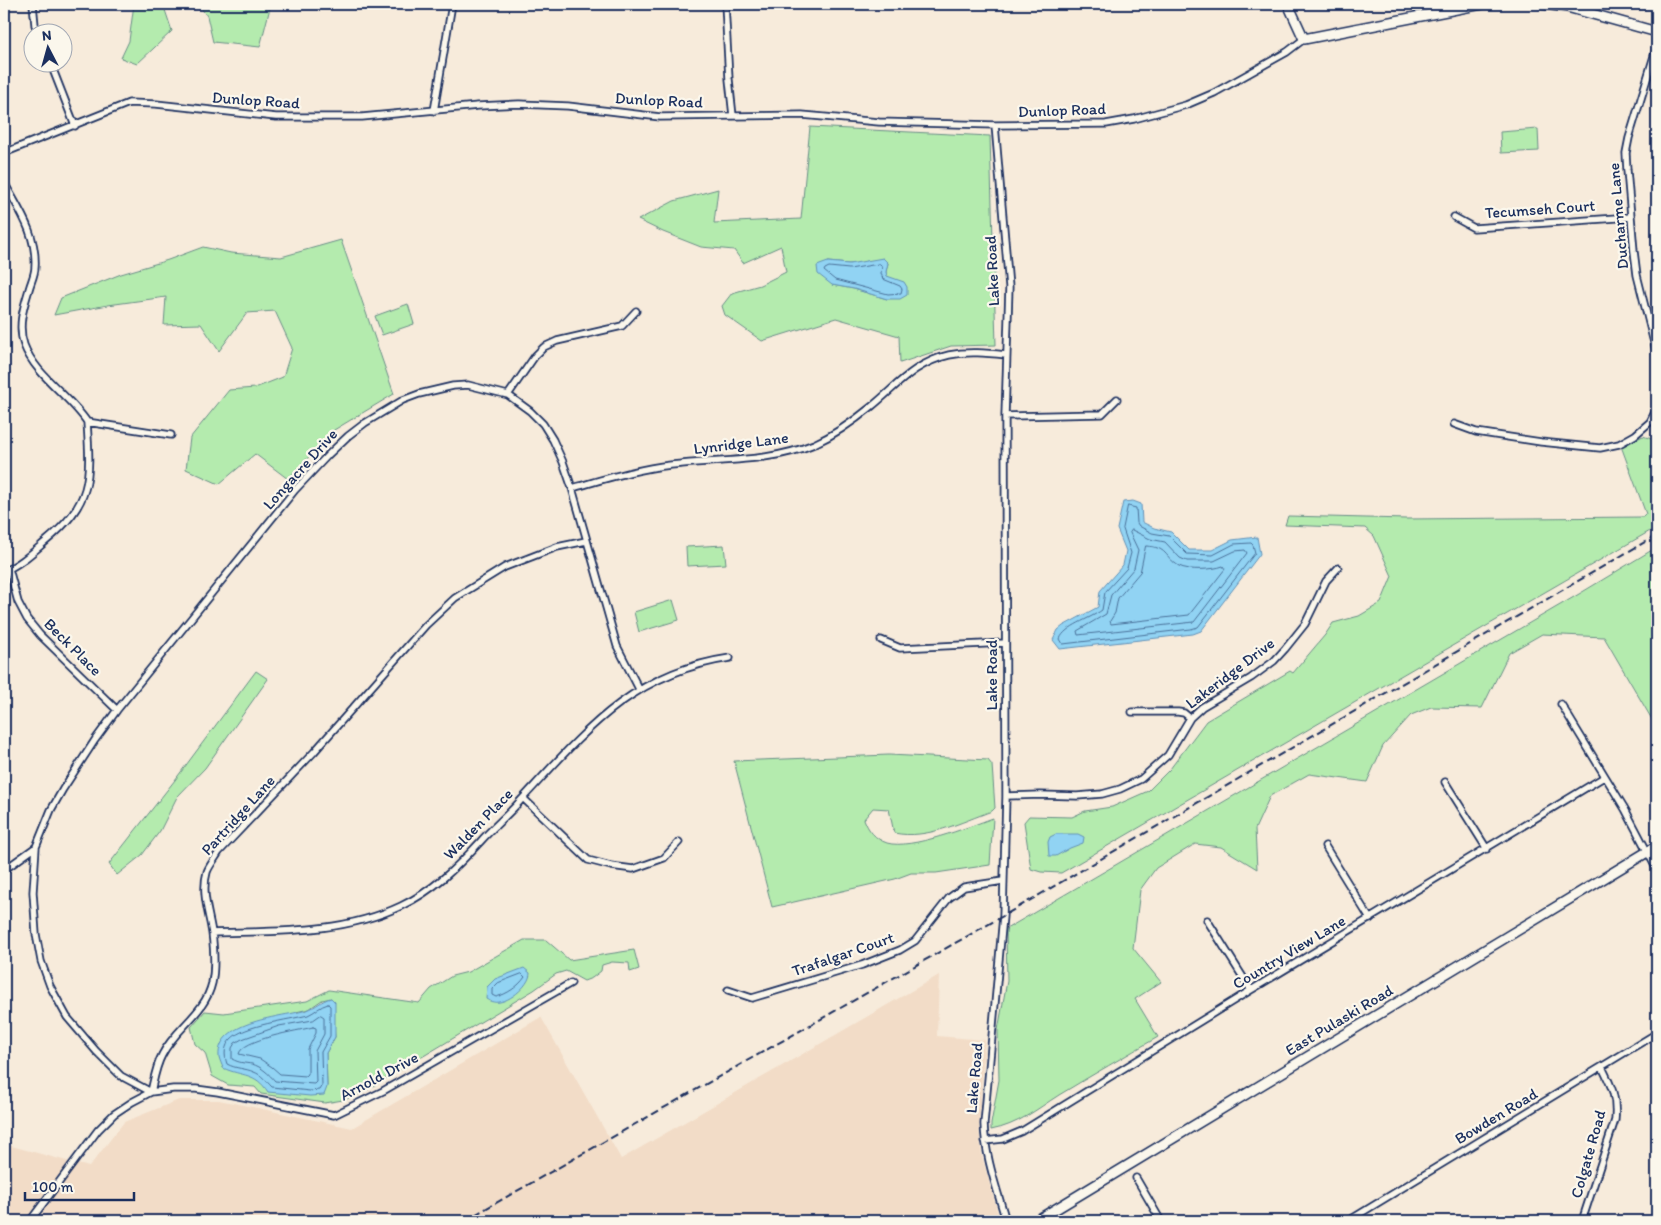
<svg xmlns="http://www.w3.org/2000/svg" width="1661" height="1225" font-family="Itim,sans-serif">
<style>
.built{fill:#f2dcc7}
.green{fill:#b4ebae;stroke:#688d86;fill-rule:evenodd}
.water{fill:#91d3f3;stroke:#6291b7}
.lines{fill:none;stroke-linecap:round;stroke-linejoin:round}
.shore{stroke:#4a719a;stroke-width:1}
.street-casing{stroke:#1b2f5e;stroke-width:9}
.secondary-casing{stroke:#1b2f5e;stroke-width:12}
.street{stroke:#fbf7ec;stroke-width:5.5}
.secondary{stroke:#fbf7ec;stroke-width:9}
.rail{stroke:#1b2f5e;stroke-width:2;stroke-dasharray:8 4;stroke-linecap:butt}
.labels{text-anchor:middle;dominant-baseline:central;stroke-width:4.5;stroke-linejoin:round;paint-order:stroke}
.street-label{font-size:16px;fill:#1b2f5e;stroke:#fbf7ec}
</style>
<rect width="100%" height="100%" fill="#f7ebdb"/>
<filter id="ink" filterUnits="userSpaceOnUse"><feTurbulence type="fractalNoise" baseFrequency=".02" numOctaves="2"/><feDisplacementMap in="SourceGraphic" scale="10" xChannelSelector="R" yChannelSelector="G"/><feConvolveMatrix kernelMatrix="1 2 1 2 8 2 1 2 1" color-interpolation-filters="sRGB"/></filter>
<g filter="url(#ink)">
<path class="built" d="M939,975l-2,61 48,4 -6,89 3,27 18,65h-996v-77l85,23 35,-45 55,-22h40l133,28 189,-111 80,142z"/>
<path class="green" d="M134,4h29l9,27 -35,33 -16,-6 8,-17z
M198,4h73l-11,43 -47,-5 -6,-26z
M810,127l180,9 6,209 -45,1 -51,17 -1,-27 -63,-18 -74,23 -37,-26 -3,-9 10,-13 28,-8 26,-13 -5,-26 -38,17 -9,-13 -33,-3 -38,-15 -25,-12 36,-19 44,-12 -4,34 87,-4zM828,262l21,2 39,-1 -2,9 1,27 -33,-10 -22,-4z
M1538,129l1,22 -38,2 -1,-21z
M341,240l53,154 -60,36 -46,49 -33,-25 -36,30 -33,-15 4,-31 39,-48 26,-2 28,-11 9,-29 -17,-37 -28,2 -28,38 -18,-27 -37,1 2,-28 -58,8 -54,10 7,-17 60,-24 47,-14 35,-13 28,6 50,4z
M408,304l6,20 -32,11 -7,-19z
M1643,436l14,5v86l-596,346 -20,-1 -10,-3 -7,-47 5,-6 43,1 13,-6 27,-4 36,-16 22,-22 36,-48 84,-50 3,2 32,-38 8,-12 26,-7 22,-13 11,-27 -18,-40 -9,-8 -80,-3 3,-9 118,3 237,-2 3,-3 -25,-68z
M724,545l2,19 -39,2 -1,-19z
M1657,547v181l-53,-91 -62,-3 -33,19 -27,55 -51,-1 -20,8 -28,31 -16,36 -58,-8 -39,22 -15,33 2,40 -36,-22 -26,-3 -39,24 -16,22 -7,58 28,34 -26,17 23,38c-33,19 -66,38 -99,58 -22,14 -41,30 -68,35v-6l8,-44 -1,-50 9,-49 -1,-52 573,-335z
M673,600l6,20 -40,12 -5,-20z
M256,671l12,8 -63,89 -28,29 -17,34 -18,24 -25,20 -8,-11 66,-84z
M889,755l99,5 4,5 3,43 -3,3c-31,11 -65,29 -98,22l-5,-24 -16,-1 -9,11c4,11 11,20 23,24 24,7 81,-16 106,-25l-3,47 -54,8h-25l-16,6 -123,28 -38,-146z
M524,940h22l23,20 65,-10 5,19 -9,3 -1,-9 -17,-1 -10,3 -1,6 -9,7 -8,3 -18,-10 -10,3 -22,16 -174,104 -17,6 -18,3 -64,-9 -6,-7 -27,-2 -16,-9 -7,-23 -10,-9 -4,-17 14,-16 19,2 83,-12 22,-11 90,13 12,-14 21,-13 16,-4zM331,998l4,39 -9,16 1,33 -65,-4 -11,-6 45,-64 13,-3 13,-9z"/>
<path class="water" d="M883,258l5,5 -2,9 1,4 17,6 3,5v8l-7,4h-13l-33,-10 -22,-4 -14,-11 -1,-8 11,-4 21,2z
M1133,501l8,3 1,18 12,6 17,4 18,18h23l20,-10 25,-3 3,17 -59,77 -8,3 -133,15 -7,-9 5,-10 5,-4 35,-19 2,-16 23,-26 3,-14 -9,-22 6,-27z
M1056,834h22l6,3 -1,6 -13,5 -14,8h-7l-1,-14 2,-5z
M524,968l6,5c0,13 -24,32 -36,29 -3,0 -6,-2 -8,-3l1,-12 8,-8z
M331,998l4,4v35l-9,16 1,34 -3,8 -14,1 -42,-4c-13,-20 -25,-15 -45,-24 -1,-3 -3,-7 -4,-11 -3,-37 64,-40 88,-47 9,-3 15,-10 24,-12z"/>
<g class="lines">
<path class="shore" d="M880,264l2,2 -1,7 2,6 17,7 2,3 -1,4 -13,1 -53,-14 -11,-9 1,-2 4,-2 20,2z
M1128,506l8,2 1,15 2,3 13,7 17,3 18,18 26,1 21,-11 17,-1 2,2 2,8 -57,74 -7,2 -128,15 -3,-5c5,-13 30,-20 42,-29l3,-18 22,-24 4,-15 -8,-24z
M1132,530l18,9 15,3 15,16 7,3h27l21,-10 10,-1 2,3 -53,69 -116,13 -1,-4 29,-17 5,-19 23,-27 4,-18 -8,-17z
M1146,546c22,1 18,11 33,20 9,5 34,4 44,0l2,3 -36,46 -78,9 -1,-3 5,-8 3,-15 22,-26z
M522,974l3,3c-7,10 -18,17 -29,20l-4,-2v-6l6,-6z
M328,1004l2,2v30l-9,16 1,33 -3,5 -9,1 -38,-4c-6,-6 -10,-12 -18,-15 -9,-4 -18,-3 -27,-8 -3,-9 -3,-18 4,-25 13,-14 58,-19 77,-24 7,-3 12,-9 20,-11z
M321,1015l3,2v17l-9,17 1,31 -2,2 -39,-3c-6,-7 -13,-14 -23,-17 -7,-1 -13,-1 -20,-5v-11l3,-5 7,-4 37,-13 34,-6z
M313,1027l3,1v5l-8,16v25l-2,2 -26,-2 -8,-7 -12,-8 -21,-5c3,-15 59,-23 74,-27z"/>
<defs>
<path id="street" d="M33,4l2,21 3,7
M725,4l4,75 4,37
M1657,46l-28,92 -3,15 1,17 7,81 3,24 20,80
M50,62l25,64
M434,111l18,-107
M995,125l14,162 -4,129 1,380 -3,120 -19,208c1,33 13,65 22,97
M4,153l125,-50 27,1 120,13h86l116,-11 41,-2 49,2 92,11 142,-2 77,7 116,3 111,-1 28,-5 52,-14 28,-12 73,-41 17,-13
M4,182c15,28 33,52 31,85 0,6 -3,13 -5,19 -6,20 -13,39 -6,59 11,30 46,51 63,77l84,13
M1454,217l20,11 157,-11
M508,395l27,-39 9,-9 13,-6 65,-15 14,-15
M1005,416l97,-2 15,-15
M1454,424l22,8 65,10 59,6 19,-4 16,-9 15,-13 7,-14
M572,488c33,-9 65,-19 99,-23 48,-6 98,-2 143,-21 20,-9 40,-23 57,-37 26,-21 43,-44 78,-52 19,-4 38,-2 57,0
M9,569l9,33 9,17 13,16 77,75
M4,571c15,-6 28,-18 41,-29 47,-39 46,-62 42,-120
M881,640l19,8 105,-5
M1561,704l64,105 32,61
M1132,712h46l6,1 6,5
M1445,782l42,67
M1006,796l34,-1 37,1 25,-2 18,-5 21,-10 27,-24 22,-37 12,-11 49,-29 23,-17 11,-12 20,-25 21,-43 12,-13
M523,798l65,62 23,6 22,3 31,-11 15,-16
M1325,846l45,73
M36,847l-3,45 3,42 5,27 9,25 17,31 29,34 25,25 30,16 22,-3h23l22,3 116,23 49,-24 188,-108
M4,870l32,-23 15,-37 12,-21 32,-49 22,-30 178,-220 33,-35 20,-19 17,-13 38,-23 16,-6 34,-8 15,-1 40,10 22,16 13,13 10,16 10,22 9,26 45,158 22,43
M1207,920l44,70
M212,933c64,-2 130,1 189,-27 32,-15 56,-39 79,-64 13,-15 29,-28 42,-43 63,-68 111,-127 208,-141
M728,990l24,8 110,-33 38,-15 15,-9 34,-43 15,-11 39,-6
M985,1141l18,-2 19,-8 229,-141 353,-213
M1136,1178l25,43
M30,1221l68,-91 16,-16 18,-12 19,-10c3,-13 5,-26 11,-37 13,-27 43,-41 50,-72 3,-15 2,-34 0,-50 -3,-20 -11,-40 -5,-61 2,-6 8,-13 12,-20l95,-100 112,-127 29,-27 50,-31 52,-20 29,-6
M1348,1221l309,-188
M1582,1221l33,-101c2,-23 -3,-33 -13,-53"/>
<path id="secondary" d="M1288,4l16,35 178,-35
M1543,4l24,3 90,25
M1036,1221l621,-375"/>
</defs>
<use href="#street" class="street-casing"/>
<use href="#secondary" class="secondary-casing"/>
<use href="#street" class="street"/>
<use href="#secondary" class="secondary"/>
<path class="rail" d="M464,1221l539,-305 654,-381"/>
</g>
</g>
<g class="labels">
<g class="street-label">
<text transform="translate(256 100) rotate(4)">Dunlop Road</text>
<text transform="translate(659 100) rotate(3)">Dunlop Road</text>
<text transform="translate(1062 110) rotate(-2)">Dunlop Road</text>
<text transform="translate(1540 209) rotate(-4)">Tecumseh Court</text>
<text transform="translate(1618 216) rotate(-95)">Ducharme Lane</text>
<text transform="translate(992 271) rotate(-93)">Lake Road</text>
<text transform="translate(741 443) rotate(-7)">Lynridge Lane</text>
<text transform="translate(300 469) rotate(-48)">Longacre Drive</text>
<text transform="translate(73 647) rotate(45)">Beck Place</text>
<text transform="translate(1230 673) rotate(-37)">Lakeridge Drive</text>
<text transform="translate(991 675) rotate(-90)">Lake Road</text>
<text transform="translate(238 815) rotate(-48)">Partridge Lane</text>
<text transform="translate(478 824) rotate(-46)">Walden Place</text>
<text transform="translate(1289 952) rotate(-31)">Country View Lane</text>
<text transform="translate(843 954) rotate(-19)">Trafalgar Court</text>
<text transform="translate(1339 1020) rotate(-31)">East Pulaski Road</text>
<text transform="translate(379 1076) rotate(-28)">Arnold Drive</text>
<text transform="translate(974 1078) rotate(-85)">Lake Road</text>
<text transform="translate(1496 1116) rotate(-31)">Bowden Road</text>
<text transform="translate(1588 1154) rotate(-74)">Colgate Road</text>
</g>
</g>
<rect width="1661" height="1225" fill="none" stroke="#fbf7ec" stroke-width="20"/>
<rect x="10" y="10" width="1641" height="1205" fill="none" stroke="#1b2f5e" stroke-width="2" filter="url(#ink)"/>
<g transform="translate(48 48) rotate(354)"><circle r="24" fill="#fbf7ec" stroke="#a1a7b3"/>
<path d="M0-4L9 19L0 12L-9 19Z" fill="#1b2f5e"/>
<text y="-8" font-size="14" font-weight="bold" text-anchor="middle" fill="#1b2f5e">N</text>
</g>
<path d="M25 1192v8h109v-8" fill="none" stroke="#1b2f5e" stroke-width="2.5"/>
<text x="32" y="1192" font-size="15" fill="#1b2f5e" stroke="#fbf7ec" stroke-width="4" paint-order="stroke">100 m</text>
</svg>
